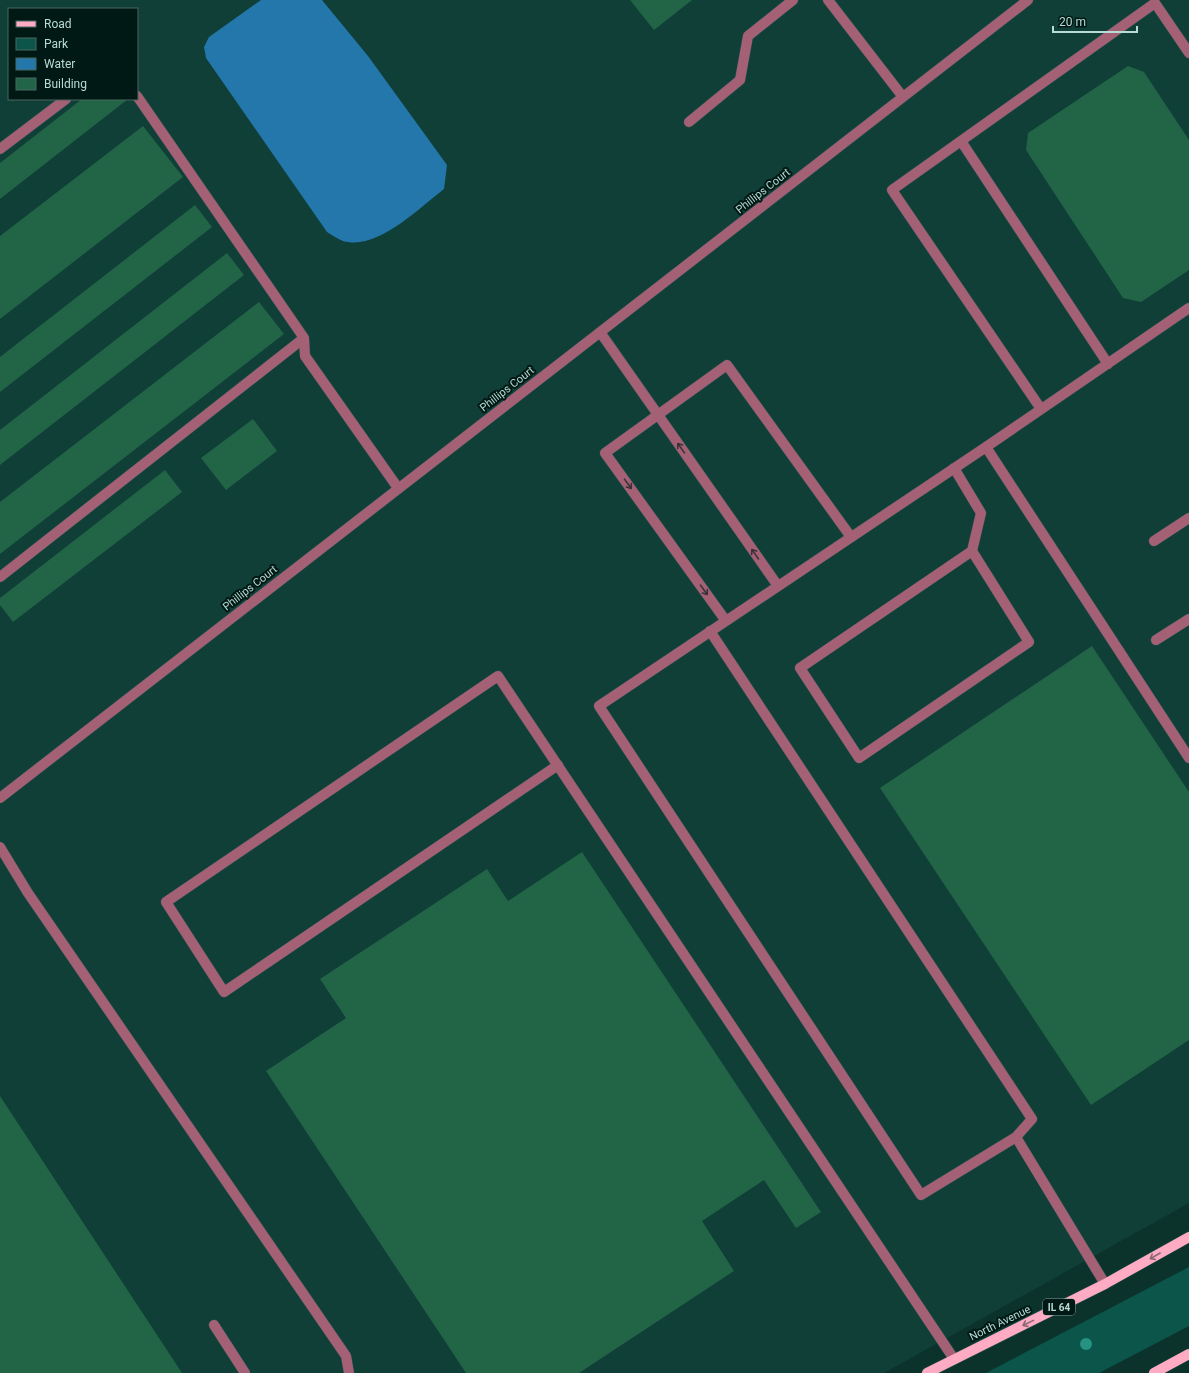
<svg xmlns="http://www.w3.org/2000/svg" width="1189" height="1373" font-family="Roboto,sans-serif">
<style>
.built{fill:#103f38;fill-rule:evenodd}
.green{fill:#0b554b}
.water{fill:#2377ab}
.building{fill:#216446}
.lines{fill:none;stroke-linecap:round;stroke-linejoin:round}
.minor-casing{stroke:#2a514a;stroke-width:11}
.major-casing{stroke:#2a514a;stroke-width:11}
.minor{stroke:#a46176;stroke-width:10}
.major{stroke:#feabc3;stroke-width:10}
.tree{fill:#259282}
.oneway{stroke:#393237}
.oneway2{stroke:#8c6975}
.labels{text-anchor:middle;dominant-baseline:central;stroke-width:4;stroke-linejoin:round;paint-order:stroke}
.shield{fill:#001915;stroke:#81a19a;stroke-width:1}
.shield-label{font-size:10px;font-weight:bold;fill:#b8dbd3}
.street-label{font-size:11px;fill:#b8dbd3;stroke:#001915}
</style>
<rect width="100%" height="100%" fill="#0b332c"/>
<path class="built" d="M0,0h1189v1203l-305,170h-884zM9,9h128v90h-128z"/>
<path class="green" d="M1189,1267v59l-90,47h-113z"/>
<path class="water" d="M261,0h61l46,56 79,109 -3,24c-25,19 -67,62 -101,52 -5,-2 -11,-6 -16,-9l-121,-174 -2,-11 5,-10z"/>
<path class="building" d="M630,0h62l-38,30z
M1128,66l16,6 45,68v130l-48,32 -18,-4 -97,-148 2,-17z
M82,99h46l-128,100v-36z
M143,126l40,51 -183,142v-83z
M195,205l17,22 -212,165v-35z
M227,253l17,22 -244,190v-35z
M259,302l25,32 -284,220v-52z
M253,419l24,32 -51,39 -25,-32z
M165,470l17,22 -169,130 -13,-17v-7z
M1092,646l97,146v248l-98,65 -211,-317z
M582,852l239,360 -25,16 -32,-48 -62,41 32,50 -155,102h-113l-200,-302 80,-53 -26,-39 167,-110 21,32z
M0,1096l182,277h-182z"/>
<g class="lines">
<defs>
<path id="minor" d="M828,0l75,97
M137,96l167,242 1,18 93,132
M689,122l51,-42 8,-44 45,-36
M961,141l147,223
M0,149l66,-50
M600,332l178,254
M1041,409l-149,-219 263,-187 34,50
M986,447l203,311
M954,468l27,45 -9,38 57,91 -170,116 -59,-90 172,-117
M1154,541l35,-23
M0,577l304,-239
M726,621l-121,-168 122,-88 124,172
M710,631l322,488 -16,18
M1156,640l33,-21
M558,765l-334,227 -58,-90 332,-226c152,227 304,455 456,683
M0,798l1028,-798
M0,847l28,46 318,463 3,17
M1105,1284l-89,-147 -95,58 -322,-489 387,-259 203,-139
M214,1325l31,48"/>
<path id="major" d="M927,1373l178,-89 84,-47
M1154,1373l35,-19"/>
</defs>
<use href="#minor" class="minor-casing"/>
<use href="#major" class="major-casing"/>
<use href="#minor" class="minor"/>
<use href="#major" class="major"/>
</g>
<circle class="tree" cx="1086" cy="1344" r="6"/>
<defs><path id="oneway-shaft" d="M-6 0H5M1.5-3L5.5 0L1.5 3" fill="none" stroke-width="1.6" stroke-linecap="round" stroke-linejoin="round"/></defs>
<g class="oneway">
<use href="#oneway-shaft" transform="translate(681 448) rotate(-125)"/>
<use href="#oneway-shaft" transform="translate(628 484) rotate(54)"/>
<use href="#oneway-shaft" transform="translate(755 554) rotate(-125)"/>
<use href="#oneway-shaft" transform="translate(704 590) rotate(54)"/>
</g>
<g class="oneway2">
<use href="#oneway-shaft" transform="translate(1155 1256) rotate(150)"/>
<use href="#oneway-shaft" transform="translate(1028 1323) rotate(154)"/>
</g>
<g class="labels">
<rect class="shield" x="1043" y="1299" width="32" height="16" rx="3"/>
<g class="shield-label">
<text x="1059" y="1307">IL 64</text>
</g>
<g class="street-label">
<text transform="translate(763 191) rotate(-38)">Phillips Court</text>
<text transform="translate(507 389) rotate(-38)">Phillips Court</text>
<text transform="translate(250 588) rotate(-38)">Phillips Court</text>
<text transform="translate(1000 1323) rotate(-26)">North Avenue</text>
</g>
</g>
<rect x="8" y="8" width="130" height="92" fill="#001915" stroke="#4a6761"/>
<rect x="16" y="21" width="20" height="6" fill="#feabc3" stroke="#4a6761"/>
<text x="44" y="28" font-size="12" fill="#b8dbd3">Road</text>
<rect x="16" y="38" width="20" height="12" fill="#0b554b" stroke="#4a6761"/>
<text x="44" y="48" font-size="12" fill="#b8dbd3">Park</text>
<rect x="16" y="58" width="20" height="12" fill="#2377ab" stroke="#4a6761"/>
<text x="44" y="68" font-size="12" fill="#b8dbd3">Water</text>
<rect x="16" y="78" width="20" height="12" fill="#216446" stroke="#4a6761"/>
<text x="44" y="88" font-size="12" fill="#b8dbd3">Building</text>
<path d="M1053 26v6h84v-6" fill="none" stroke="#b8dbd3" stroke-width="2"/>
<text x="1059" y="26" font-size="12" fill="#b8dbd3" stroke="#001915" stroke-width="3" paint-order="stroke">20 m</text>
</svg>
